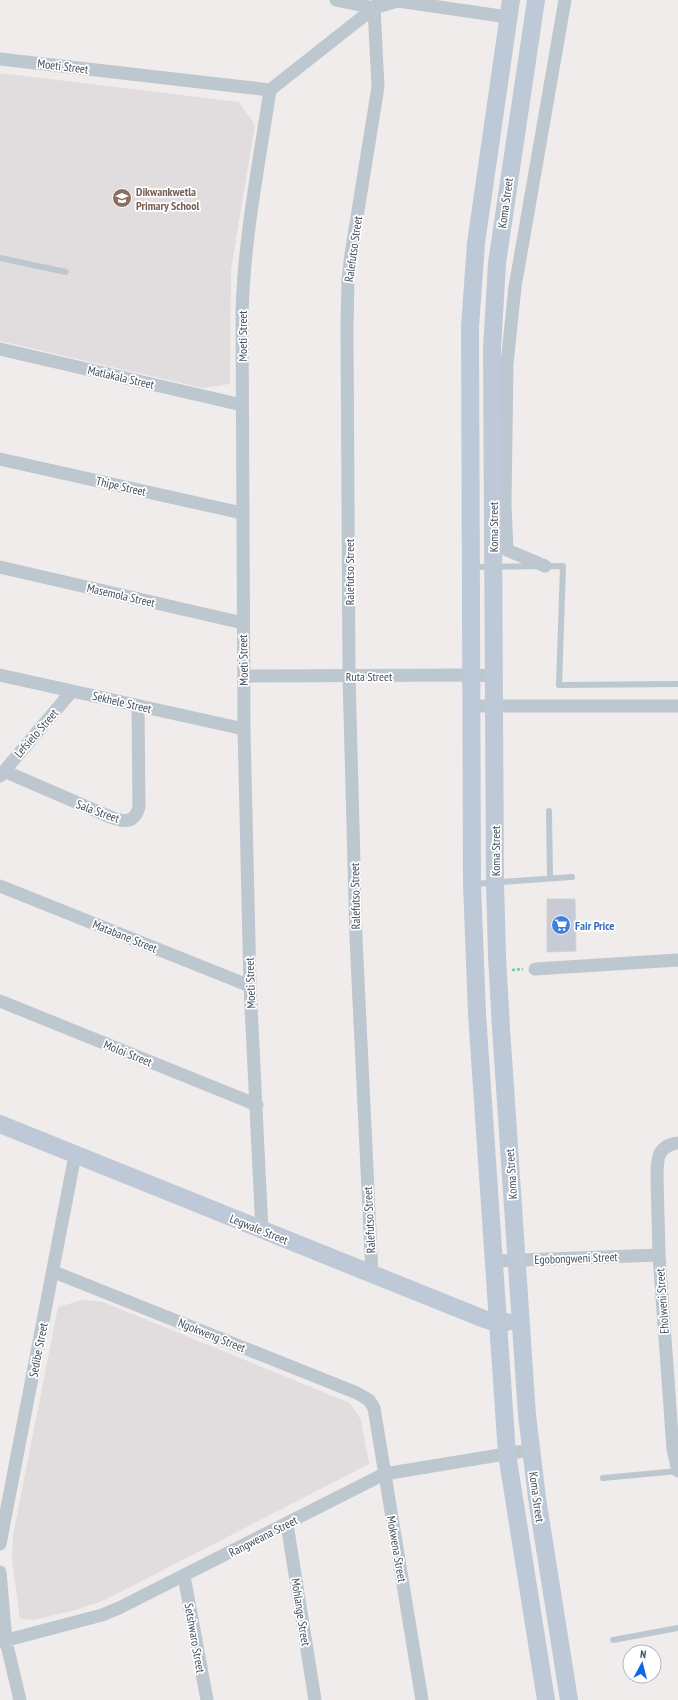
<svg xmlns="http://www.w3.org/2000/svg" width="678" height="1700" font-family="'PT Sans Narrow',sans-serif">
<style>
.education{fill:#e1ddde}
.building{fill:#c8cbd3;stroke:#d0d2d9}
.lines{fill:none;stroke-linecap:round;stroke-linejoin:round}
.path{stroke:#6dd1a3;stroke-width:2.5;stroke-dasharray:3 2;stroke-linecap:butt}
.lane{stroke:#bcc7d0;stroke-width:6}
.street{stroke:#bcc7d0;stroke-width:13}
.secondary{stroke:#bec9d7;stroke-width:18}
.labels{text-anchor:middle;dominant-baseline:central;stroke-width:3.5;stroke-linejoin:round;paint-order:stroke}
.street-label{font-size:12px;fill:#444f5b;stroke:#fff}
.education-label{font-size:12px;font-weight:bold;fill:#785e54;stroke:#fff;text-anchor:start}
.shop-label{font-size:12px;font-weight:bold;fill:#366cbe;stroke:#fff;text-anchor:start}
</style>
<rect width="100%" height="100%" fill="#f0ecec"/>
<path class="education" d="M0,73l239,29 16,23 -24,145 -1,114 -27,4 -203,-47z
M82,1300l21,2 247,101 11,17 8,44 -264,136 -29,10 -43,10 -13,-1 -8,-59 1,-25 45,-228z"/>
<path class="building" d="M547,899h28l1,52 -29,1z"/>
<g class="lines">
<path class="path" d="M512,970l11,-1"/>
<path class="lane" d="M0,258l66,14
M473,567l90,-1 -4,119 119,-1
M549,811l1,67
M474,884l98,-7
M603,1478l75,-7
M613,1640l65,-12"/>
<path class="street" d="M336,0l38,8 24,-7 110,16
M0,59l270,31
M0,349l242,56
M0,459l242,54
M545,566l-38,-16 -2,-46 2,-140 8,-77 50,-287
M0,567l243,56
M0,675l244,54
M244,676l227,-1 23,1
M471,706h207
M4,771l104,45c14,6 26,9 31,-9l-1,-101
M0,776l72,-85
M0,886l250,100
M535,969l143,-9
M0,1001l257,104
M678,1143c-21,3 -21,16 -21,34l2,78 14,194 5,22
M262,1231l-12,-245 -6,-257 -2,-416c2,-75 17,-149 28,-223l104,-82 7,-8
M493,1261l166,-6
M54,1272l303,121 12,7 5,8 48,292
M372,1274l-16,-336 -7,-262 -2,-349 1,-47 3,-26 27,-167 -4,-79
M287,1524l28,176
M0,1544l75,-389
M0,1572l6,69 14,59
M184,1576l23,124
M0,1642l102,-27 17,-7 265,-134 146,-24"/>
<path class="secondary" d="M511,0l-35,243 -6,84 2,557 5,130 30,440 39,246
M536,0l-39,263 -5,86 3,533 2,74 4,72 26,387 10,83 32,202
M0,1124l484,195 13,4 10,-1"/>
</g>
<defs>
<symbol id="school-disc" viewBox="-11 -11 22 22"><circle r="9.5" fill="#8d6e63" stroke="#fff"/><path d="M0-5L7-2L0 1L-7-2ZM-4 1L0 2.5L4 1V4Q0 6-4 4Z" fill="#fff"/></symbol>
<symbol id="supermarket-disc" viewBox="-11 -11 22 22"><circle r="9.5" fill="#3f7fe0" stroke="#fff"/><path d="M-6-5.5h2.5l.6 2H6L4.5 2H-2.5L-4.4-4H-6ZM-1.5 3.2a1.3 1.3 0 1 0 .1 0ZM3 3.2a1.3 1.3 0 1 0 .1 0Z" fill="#fff"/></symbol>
</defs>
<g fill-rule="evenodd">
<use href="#school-disc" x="111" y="187" width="22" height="22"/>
<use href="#supermarket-disc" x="550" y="914" width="22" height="22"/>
</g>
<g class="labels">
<g class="street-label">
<text transform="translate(63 66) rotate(7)">Moeti Street</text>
<text transform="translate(505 203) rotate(-82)">Koma Street</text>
<text transform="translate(353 249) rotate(-82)">Ralefutso Street</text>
<text transform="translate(242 336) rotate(-90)">Moeti Street</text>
<text transform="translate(121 377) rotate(13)">Matlakala Street</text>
<text transform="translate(121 486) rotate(13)">Thipe Street</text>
<text transform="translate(493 527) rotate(-90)">Koma Street</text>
<text transform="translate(349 572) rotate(-90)">Ralefutso Street</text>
<text transform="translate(121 595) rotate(13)">Masemola Street</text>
<text transform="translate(243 660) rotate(-91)">Moeti Street</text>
<text x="369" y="676">Ruta Street</text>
<text transform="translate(122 702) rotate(13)">Sekhele Street</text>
<text transform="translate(36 733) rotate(-49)">Lefsielo Street</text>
<text transform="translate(98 811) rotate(20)">Sala Street</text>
<text transform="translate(495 851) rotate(-90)">Koma Street</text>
<text transform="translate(355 896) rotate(-91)">Ralefutso Street</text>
<text transform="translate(125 936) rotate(22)">Matabane Street</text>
<text transform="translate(250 983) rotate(-92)">Moeti Street</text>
<text transform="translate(128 1053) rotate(22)">Moloi Street</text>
<text transform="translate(511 1174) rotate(-94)">Koma Street</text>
<text transform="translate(369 1220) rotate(-93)">Ralefutso Street</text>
<text transform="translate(259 1229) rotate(22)">Legwale Street</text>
<text transform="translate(576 1258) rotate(-2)">Egobongweni Street</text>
<text transform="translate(662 1301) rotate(-94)">Eholweni Street</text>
<text transform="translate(212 1335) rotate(22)">Ngokweng Street</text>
<text transform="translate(38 1350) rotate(-79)">Sedibe Street</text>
<text transform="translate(537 1497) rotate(82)">Koma Street</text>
<text transform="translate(263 1536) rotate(-27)">Rangweana Street</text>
<text transform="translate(397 1549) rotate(80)">Mokwena Street</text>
<text transform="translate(301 1612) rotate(81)">Mohlange Street</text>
<text transform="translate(195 1638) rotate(80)">Setshwaro Street</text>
</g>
<g class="education-label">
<text x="136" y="191">Dikwankwetla<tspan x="136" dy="14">Primary School</tspan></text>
</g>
<g class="shop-label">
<text x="575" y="925">Fair Price</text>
</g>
</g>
<g transform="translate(642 1664) rotate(7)"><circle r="19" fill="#ffffff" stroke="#b4b9bd"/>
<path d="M0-3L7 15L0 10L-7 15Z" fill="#0d66e8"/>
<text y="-6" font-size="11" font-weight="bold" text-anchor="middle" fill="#444f5b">N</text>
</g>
</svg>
